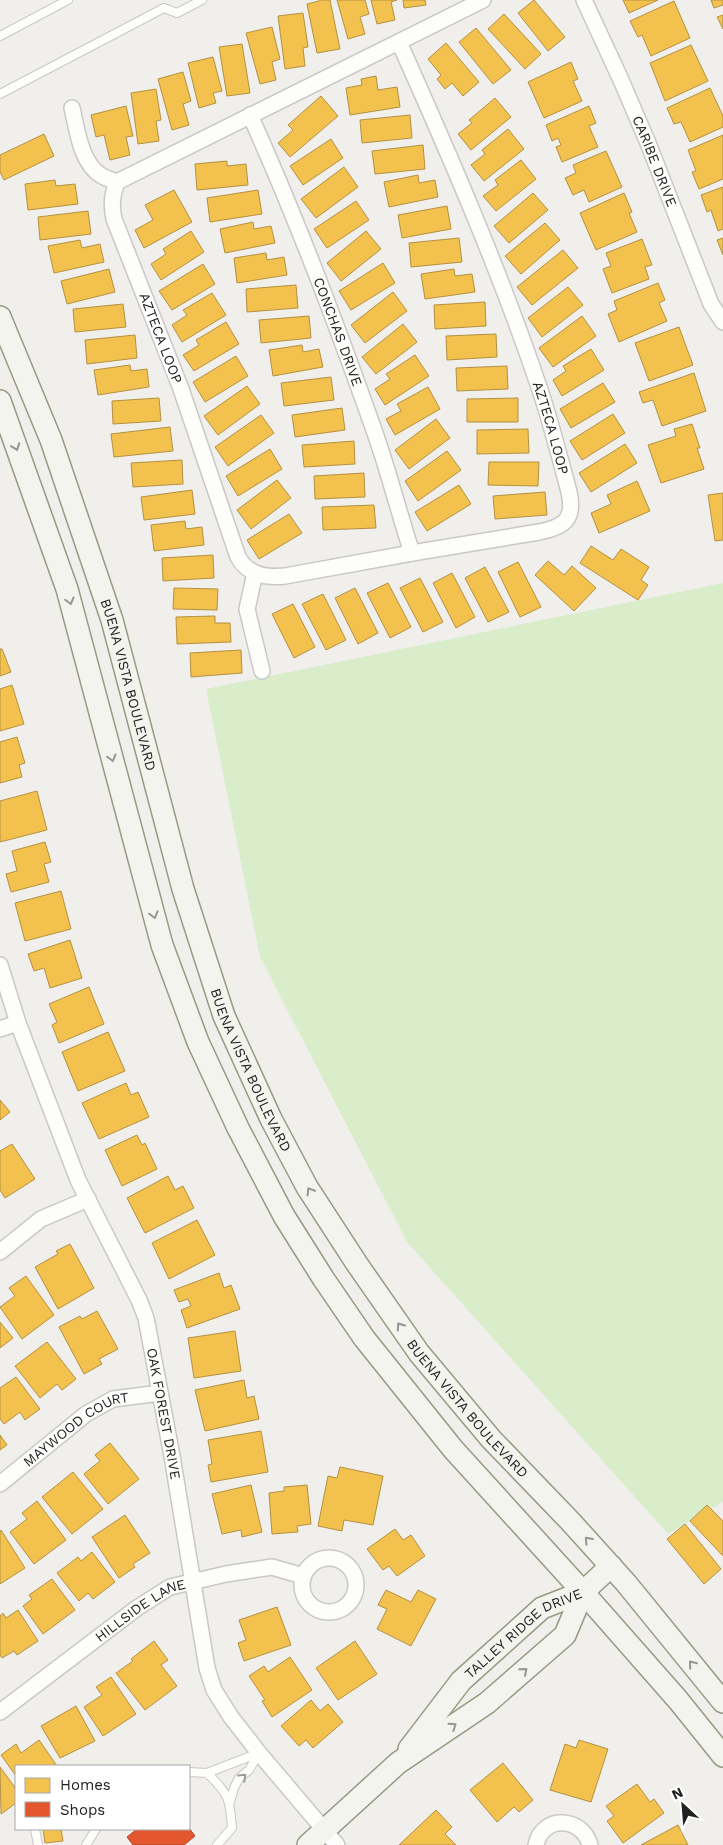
<svg xmlns="http://www.w3.org/2000/svg" width="723" height="1845" font-family="'Work Sans',sans-serif">
<style>
.grass{fill:#d9edcb}
.homes{fill:#f2c14e;stroke:#b49141}
.shops{fill:#e4572e;stroke:#aa472a}
.lines{fill:none;stroke-linecap:round;stroke-linejoin:round}
.lane-casing{stroke:#c9c8c7;stroke-width:10}
.street-casing{stroke:#c9c8c7;stroke-width:18}
.secondary-casing{stroke:#969a82;stroke-width:24}
.lane{stroke:#fdfdfc;stroke-width:8}
.street{stroke:#fdfdfc;stroke-width:15}
.secondary{stroke:#f3f4ed;stroke-width:21}
.oneway{stroke:#959692}
.oneway2{stroke:#9a9a9a}
.labels{text-anchor:middle;dominant-baseline:central;stroke-width:5;stroke-linejoin:round;paint-order:stroke}
.street-label{font-size:14px;fill:#222;stroke:#fff}
</style>
<rect width="100%" height="100%" fill="#f0efeb"/>
<path class="grass" d="M723,583v919l-55,32 -261,-292 -147,-285 -54,-268z"/>
<path class="homes" d="M319,0h11l10,49 -23,4 -10,-49 12,-3z
M337,0h28l4,14 -9,3 5,17 -17,5z
M371,0h26l-6,2 4,18 -18,4z
M403,0h22l1,5 -22,3z
M534,0l31,37 -17,14 -30,-38z
M623,0h35l-29,13z
M711,0h12v5l-9,3z
M674,1l16,37 -39,18 -9,-21 -4,2 -8,-16z
M303,13l5,34 -5,1 2,18 -20,3 -7,-53z
M504,14l37,40 -16,15 -37,-40z
M723,15v14l-6,-12z
M272,27l8,32 -8,3 4,18 -16,4 -14,-51z
M476,28l35,42 -18,14 -34,-42z
M446,43l33,39 -16,14 -11,-13 -7,6 -8,-10 4,-4 -13,-16z
M242,44l8,49 -23,3 -8,-49z
M691,45l17,36 -43,20 -15,-38z
M213,57l9,34 -9,2 3,10 -17,5 -11,-45z
M571,62l7,17 -5,2 9,20 -38,17 -16,-36z
M183,72l8,29 -8,3 6,21 -17,5 -14,-51z
M376,76l2,14 19,-3 3,20 -50,8 -4,-27 16,-3 -1,-6z
M710,88l13,28v11l-33,15 -9,-20 -7,2 -7,-16z
M156,89l5,31 -5,1 3,20 -21,3 -7,-51z
M321,96l17,20 -48,41 -12,-14 15,-13 -5,-5z
M495,98l16,19 -40,33 -13,-16 14,-11 -3,-3z
M126,106l7,30 -7,1 4,18 -20,5 -6,-25 -8,2 -5,-22z
M589,106l7,17 -7,3 9,21 -36,15 -6,-15 5,-2 -3,-7 -6,3 -6,-16z
M410,115l2,23 -50,5 -2,-23z
M508,129l16,20 -40,32 -13,-16 14,-11 -3,-4z
M44,134l10,22 -50,24 -4,-8v-17z
M723,135v44l-24,10 -7,-17 4,-1 -8,-21z
M331,139l12,19 -40,27 -13,-19z
M423,145l2,24 -50,5 -3,-23z
M606,151l16,36 -33,15 -5,-12 -11,5 -8,-17 11,-5 -3,-8z
M521,160l15,19 -40,32 -13,-15 15,-11 -3,-5z
M227,161v5l19,-2 2,21 -51,5 -2,-26z
M344,167l14,20 -42,31 -15,-19z
M418,175l1,8 16,-3 3,17 -49,10 -5,-25z
M55,180l1,6 19,-2 3,20 -50,6 -3,-26z
M723,187v42l-5,2 -7,-21 -4,2 -6,-17z
M174,190l18,32 -48,26 -9,-18 18,-10 -8,-15z
M258,190l4,24 -52,8 -3,-24z
M533,193l15,17 -39,33 -15,-17z
M624,193l8,19 -3,1 8,19 -41,18 -16,-37z
M356,201l13,19 -42,28 -13,-19z
M447,206l4,23 -49,9 -4,-23z
M88,211l3,23 -51,6 -2,-23z
M253,222l1,7 17,-3 4,17 -50,10 -5,-24z
M545,223l15,17 -39,34 -16,-18z
M191,231l13,21 -43,28 -10,-16 15,-10 -3,-5z
M366,231l15,18 -40,32 -14,-18z
M459,238l3,24 -51,5 -2,-24z
M723,238v17l-6,-15z
M642,239l10,26 -7,2 4,12 -37,14 -9,-24 8,-3 -5,-13z
M80,240l2,8 18,-4 4,18 -50,11 -6,-27z
M563,250l15,18 -46,37 -15,-18z
M266,253l1,7 17,-3 3,18 -50,8 -3,-25z
M383,263l12,20 -44,27 -12,-19z
M203,264l12,20 -43,26 -13,-19z
M109,269l6,23 -48,12 -6,-23z
M454,269l1,7 17,-2 3,18 -50,7 -4,-25z
M658,283l7,17 -6,3 8,18 -48,21 -11,-28 9,-4 -3,-9z
M296,285l2,23 -51,4 -1,-23z
M568,287l15,18 -41,32 -14,-19z
M393,292l14,19 -42,32 -14,-18z
M212,293l14,22 -44,27 -10,-17 15,-10 -4,-5z
M485,302l1,24 -51,3 -1,-24z
M123,304l3,23 -51,5 -2,-23z
M309,316l2,22 -50,5 -2,-23z
M582,316l14,20 -43,31 -14,-19z
M226,322l13,22 -45,27 -11,-16 16,-10 -3,-5z
M403,324l14,18 -41,32 -14,-17z
M679,327l14,38 -44,16 -14,-38z
M496,334l1,23 -50,3 -1,-24z
M135,335l2,23 -50,6 -2,-24z
M302,345l1,7 16,-3 4,18 -50,9 -4,-26z
M591,349l13,21 -42,26 -9,-16 13,-9 -3,-5z
M415,355l14,21 -44,29 -10,-16 15,-10 -4,-5z
M236,356l12,20 -43,26 -12,-20z
M130,365l1,6 16,-2 2,18 -51,8 -4,-25z
M507,366l1,23 -51,2 -1,-23z
M694,373l12,38 -44,15 -9,-26 -10,3 -4,-11z
M331,377l3,23 -50,6 -3,-23z
M603,383l12,19 -44,26 -11,-19z
M247,386l13,18 -42,31 -14,-19z
M428,387l12,22 -45,26 -9,-16 15,-8 -4,-7z
M159,398l2,23 -48,3 -1,-23z
M518,398v24h-51v-23z
M342,408l3,22 -50,7 -3,-22z
M613,414l12,19 -43,27 -12,-19z
M261,415l13,18 -46,33 -13,-19z
M436,419l14,19 -41,31 -14,-19z
M692,424l8,24h-3l7,21 -43,14 -13,-38 28,-9 -2,-7z
M170,427l3,24 -59,6 -3,-23z
M528,429l1,24 -52,1v-24z
M354,441l1,23 -51,3 -2,-22z
M625,444l12,19 -46,29 -12,-19z
M270,449l12,20 -44,27 -12,-20z
M447,451l14,19 -43,31 -13,-20z
M182,460l1,24 -50,3 -2,-24z
M489,462h50l-1,24 -50,-1z
M364,473l1,24 -50,2 -1,-23z
M277,480l14,18 -40,31 -14,-19z
M637,481l13,30 -51,22 -8,-20 20,-9 -4,-9z
M459,485l12,19 -44,27 -12,-19z
M192,490l3,24 -51,6 -3,-23z
M545,492l2,23 -52,4 -2,-23z
M723,493v47l-8,1 -7,-46z
M374,505l2,23 -53,2 -1,-23z
M289,514l13,19 -43,26 -12,-19z
M185,521l1,8 16,-2 2,18 -50,6 -3,-26z
M591,546l22,14 8,-11 28,18 -8,13 7,5 -10,15 -58,-37z
M213,555l1,23 -51,3 -1,-23z
M548,561l16,14 8,-9 24,22 -22,23 -39,-36z
M518,562l23,45 -21,10 -22,-45z
M485,567l24,45 -21,10 -23,-44z
M452,573l23,44 -19,11 -23,-45z
M420,578l23,44 -20,10 -23,-44z
M388,583l23,44 -21,11 -23,-45z
M174,588l44,1 -1,21 -44,-1z
M355,588l23,45 -20,11 -23,-46z
M323,594l23,46 -20,10 -24,-46z
M293,604l22,43 -21,11 -22,-44z
M215,616v7h15l1,19 -54,2 -1,-27z
M0,649h2l9,23 -11,4z
M241,650l1,23 -51,4 -1,-24z
M12,685l12,39 -24,7v-42z
M17,737l8,26 -6,2 3,12 -22,6v-41z
M37,791l10,39 -47,12v-41z
M45,842l6,20 -7,2 5,18 -38,10 -5,-18 11,-3 -5,-20z
M61,891l10,38 -46,12 -10,-38z
M70,940l12,38 -32,10 -6,-20 -10,3 -6,-17z
M89,987l15,37 -45,19 -7,-18 5,-3 -8,-18z
M108,1032l17,39 -47,20 -16,-39z
M126,1083l5,12 7,-3 11,25 -50,22 -17,-36z
M0,1100l10,12 -10,8z
M137,1135l5,10 3,-2 12,26 -35,17 -17,-36z
M12,1144l23,35 -30,19 -5,-8v-39z
M168,1176l7,14 8,-4 11,22 -49,25 -18,-35z
M197,1220l18,35 -46,24 -17,-36z
M70,1244l24,44 -36,21 -23,-42 23,-13 -2,-3z
M219,1273l5,15 7,-3 9,24 -53,19 -6,-18 10,-4 -3,-7 -9,3 -5,-12z
M26,1276l28,39 -32,24 -22,-32 15,-11 -6,-8z
M97,1311l21,38 -19,10 3,5 -18,10 -25,-47 21,-11 2,3z
M0,1322l13,16 -13,10z
M235,1331l6,40 -47,7 -6,-40z
M47,1342l29,37 -14,11 -5,-6 -17,14 -25,-32z
M16,1377l24,32 -15,11 -5,-8 -16,12 -4,-5v-31z
M244,1380l3,18 7,-2 5,23 -54,12 -10,-41z
M261,1431l7,41 -57,10 -3,-17 4,-1 -4,-24z
M0,1435l7,10 -7,5z
M110,1443l29,36 -31,25 -24,-30 16,-13 -5,-6z
M340,1467l43,9 -10,49 -29,-5 -2,11 -24,-5 10,-50 9,2z
M73,1472l30,37 -31,25 -30,-37z
M251,1485l11,47 -20,5 -1,-7 -19,4 -10,-40z
M307,1485l4,39 -14,2 1,6 -26,2 -3,-41 15,-2v-4z
M37,1501l29,39 -32,24 -24,-32 17,-13 -5,-6z
M707,1505l16,16v35l-33,-35z
M125,1515l25,38 -17,11 2,3 -16,11 -27,-41z
M685,1524l36,45 -17,15 -37,-45z
M395,1529l8,11 8,-5 14,21 -28,20 -8,-10 -6,4 -16,-21z
M1,1530l24,38 -25,16v-53z
M92,1552l23,30 -22,17 -5,-6 -9,8 -22,-28 21,-16 3,4z
M52,1579l23,31 -32,24 -20,-28 9,-7 -3,-4z
M386,1590l25,12 7,-12 18,9 -25,47 -34,-17 10,-20 -9,-4z
M277,1607l14,38 -47,16 -6,-18 8,-3 -7,-20z
M18,1610l20,31 -21,14 -3,-4 -12,7 -2,-3v-39l3,-3 3,5z
M154,1641l14,19 -7,5 16,21 -32,24 -29,-37 17,-12 -2,-2z
M355,1641l22,33 -39,26 -22,-32z
M290,1657l22,33 -40,27 -10,-16 3,-1 -16,-24 15,-10 4,6z
M111,1677l25,37 -33,22 -19,-29 18,-12 -6,-8z
M311,1700l9,11 8,-7 15,18 -30,26 -7,-8 -7,6 -18,-20z
M76,1706l19,35 -35,17 -19,-32z
M39,1740l18,26h-41v10l-15,-21 15,-11 5,9z
M579,1740l29,9 -17,53 -41,-12 15,-46 11,4z
M503,1763l30,37 -14,12 -5,-5 -17,15 -27,-32z
M0,1767l16,22v14l-15,11z
M637,1784l13,18 4,-3 10,14 -41,30 -16,-22 7,-5 -8,-10z
M436,1810l16,17 -7,7 11,11h-57z
M678,1825l10,20h-47z
M43,1829h18l2,12 -18,2z"/>
<path class="shops" d="M189,1828l6,8 -11,9h-51l-6,-8 10,-8z"/>
<g class="lines">
<defs>
<path id="lane" d="M0,36l68,-36
M0,94l164,-86 13,5 25,-13
M189,1772l18,1 52,-20
M207,1773c22,21 23,26 25,55l-15,17
M230,1802l4,-14 5,-10 10,-8 10,-17
M35,1829l3,16
M86,1845l10,-16"/>
<g id="street">
<path id="s1" d="M584,0l37,80 27,63 63,161 12,18"/>
<path id="s2" d="M399,42c51,114 101,229 141,348 11,33 20,68 29,102 6,27 -4,35 -30,40l-127,21 -127,23c-20,2 -37,-1 -47,-19l-57,-168 -67,-170c-3,-14 -2,-24 3,-37l366,-182"/>
<path d="M72,108c5,22 9,56 30,68 5,3 11,4 15,6"/>
<path id="s3" d="M250,115c47,104 87,210 125,318 14,40 24,80 37,120"/>
<path d="M255,573l-8,36 15,62"/>
<path id="s4" d="M0,965l18,58 60,157 61,120 7,18 26,138 35,212 7,22 17,27 28,36 78,92"/>
<path d="M0,1029l18,-6"/>
<path d="M0,1252l41,-33 47,-20"/>
<path id="s5" d="M0,1484l86,-70 27,-15 47,-6"/>
<circle cx="329" cy="1585" r="27"/>
<path id="s6" d="M0,1712l137,-104 33,-21 56,-13 46,-7 31,9"/>
<path d="M536,1845c6,-30 46,-29 54,0"/>
</g>
<g id="secondary">
<path id="s7" d="M0,317l51,123 61,180 71,269 41,127 47,103 36,68 50,77 62,89 72,86 79,82 56,62 97,119"/>
<path d="M0,401l67,188 95,356 36,97 40,86 46,88 39,62 41,60 89,111 130,143 95,108 45,56"/>
<path id="s8" d="M409,1749l52,-68 81,-73 41,-16 28,-26"/>
<path d="M308,1845l90,-82 89,-60 78,-68 18,-43"/>
</g>
</defs>
<use href="#lane" class="lane-casing"/>
<use href="#street" class="street-casing"/>
<use href="#secondary" class="secondary-casing"/>
<use href="#lane" class="lane"/>
<use href="#street" class="street"/>
<use href="#secondary" class="secondary"/>
</g>
<defs><path id="oneway-chevron" d="M-2-3.5L2.5 0L-2 3.5" fill="none" stroke-width="1.6" stroke-linecap="round" stroke-linejoin="round" transform="scale(1.25)"/></defs>
<g class="oneway">
<use href="#oneway-chevron" transform="translate(16 447) rotate(70)"/>
<use href="#oneway-chevron" transform="translate(70 601) rotate(75)"/>
<use href="#oneway-chevron" transform="translate(112 758) rotate(75)"/>
<use href="#oneway-chevron" transform="translate(154 915) rotate(75)"/>
<use href="#oneway-chevron" transform="translate(310 1191) rotate(-122)"/>
<use href="#oneway-chevron" transform="translate(400 1326) rotate(-125)"/>
<use href="#oneway-chevron" transform="translate(588 1540) rotate(-132)"/>
<use href="#oneway-chevron" transform="translate(692 1664) rotate(-129)"/>
<use href="#oneway-chevron" transform="translate(524 1671) rotate(-41)"/>
<use href="#oneway-chevron" transform="translate(453 1726) rotate(-34)"/>
</g>
<use class="oneway2" href="#oneway-chevron" transform="translate(243 1777) rotate(-44)"/>
<g class="labels">
<g class="street-label">
<text stroke="none"><textPath href="#s1" startOffset="176">CARIBE DRIVE</textPath></text>
<text stroke="none"><textPath href="#s3" startOffset="234">CONCHAS DRIVE</textPath></text>
<text transform="translate(161 338) rotate(69)">AZTECA LOOP</text>
<text stroke="none"><textPath href="#s2" startOffset="415">AZTECA LOOP</textPath></text>
<text stroke="none"><textPath href="#s7" startOffset="390">BUENA VISTA BOULEVARD</textPath></text>
<text stroke="none"><textPath href="#s7" startOffset="795">BUENA VISTA BOULEVARD</textPath></text>
<text stroke="none"><textPath href="#s7" startOffset="1199">BUENA VISTA BOULEVARD</textPath></text>
<text stroke="none"><textPath href="#s4" startOffset="480">OAK FOREST DRIVE</textPath></text>
<text stroke="none"><textPath href="#s5" startOffset="95">MAYWOOD COURT</textPath></text>
<text stroke="none"><textPath href="#s6" startOffset="174">HILLSIDE LANE</textPath></text>
<text stroke="none"><textPath href="#s8" startOffset="165">TALLEY RIDGE DRIVE</textPath></text>
</g>
</g>
<rect x="15" y="1765" width="175" height="65" fill="#ffffff" stroke="#a7a7a7"/>
<rect x="25" y="1778" width="25" height="15" fill="#f2c14e" stroke="#a7a7a7"/>
<text x="60" y="1790" font-size="15" fill="#222222">Homes</text>
<rect x="25" y="1802" width="25" height="15" fill="#e4572e" stroke="#a7a7a7"/>
<text x="60" y="1815" font-size="15" fill="#222222">Shops</text>
<g transform="translate(683 1805) rotate(334)" stroke="#ffffff" stroke-width="4" paint-order="stroke">
<path d="M0-4L9 19L0 12L-9 19Z" fill="#222222"/>
<text y="-8" font-size="14" font-weight="bold" text-anchor="middle" fill="#222222">N</text>
</g>
</svg>
